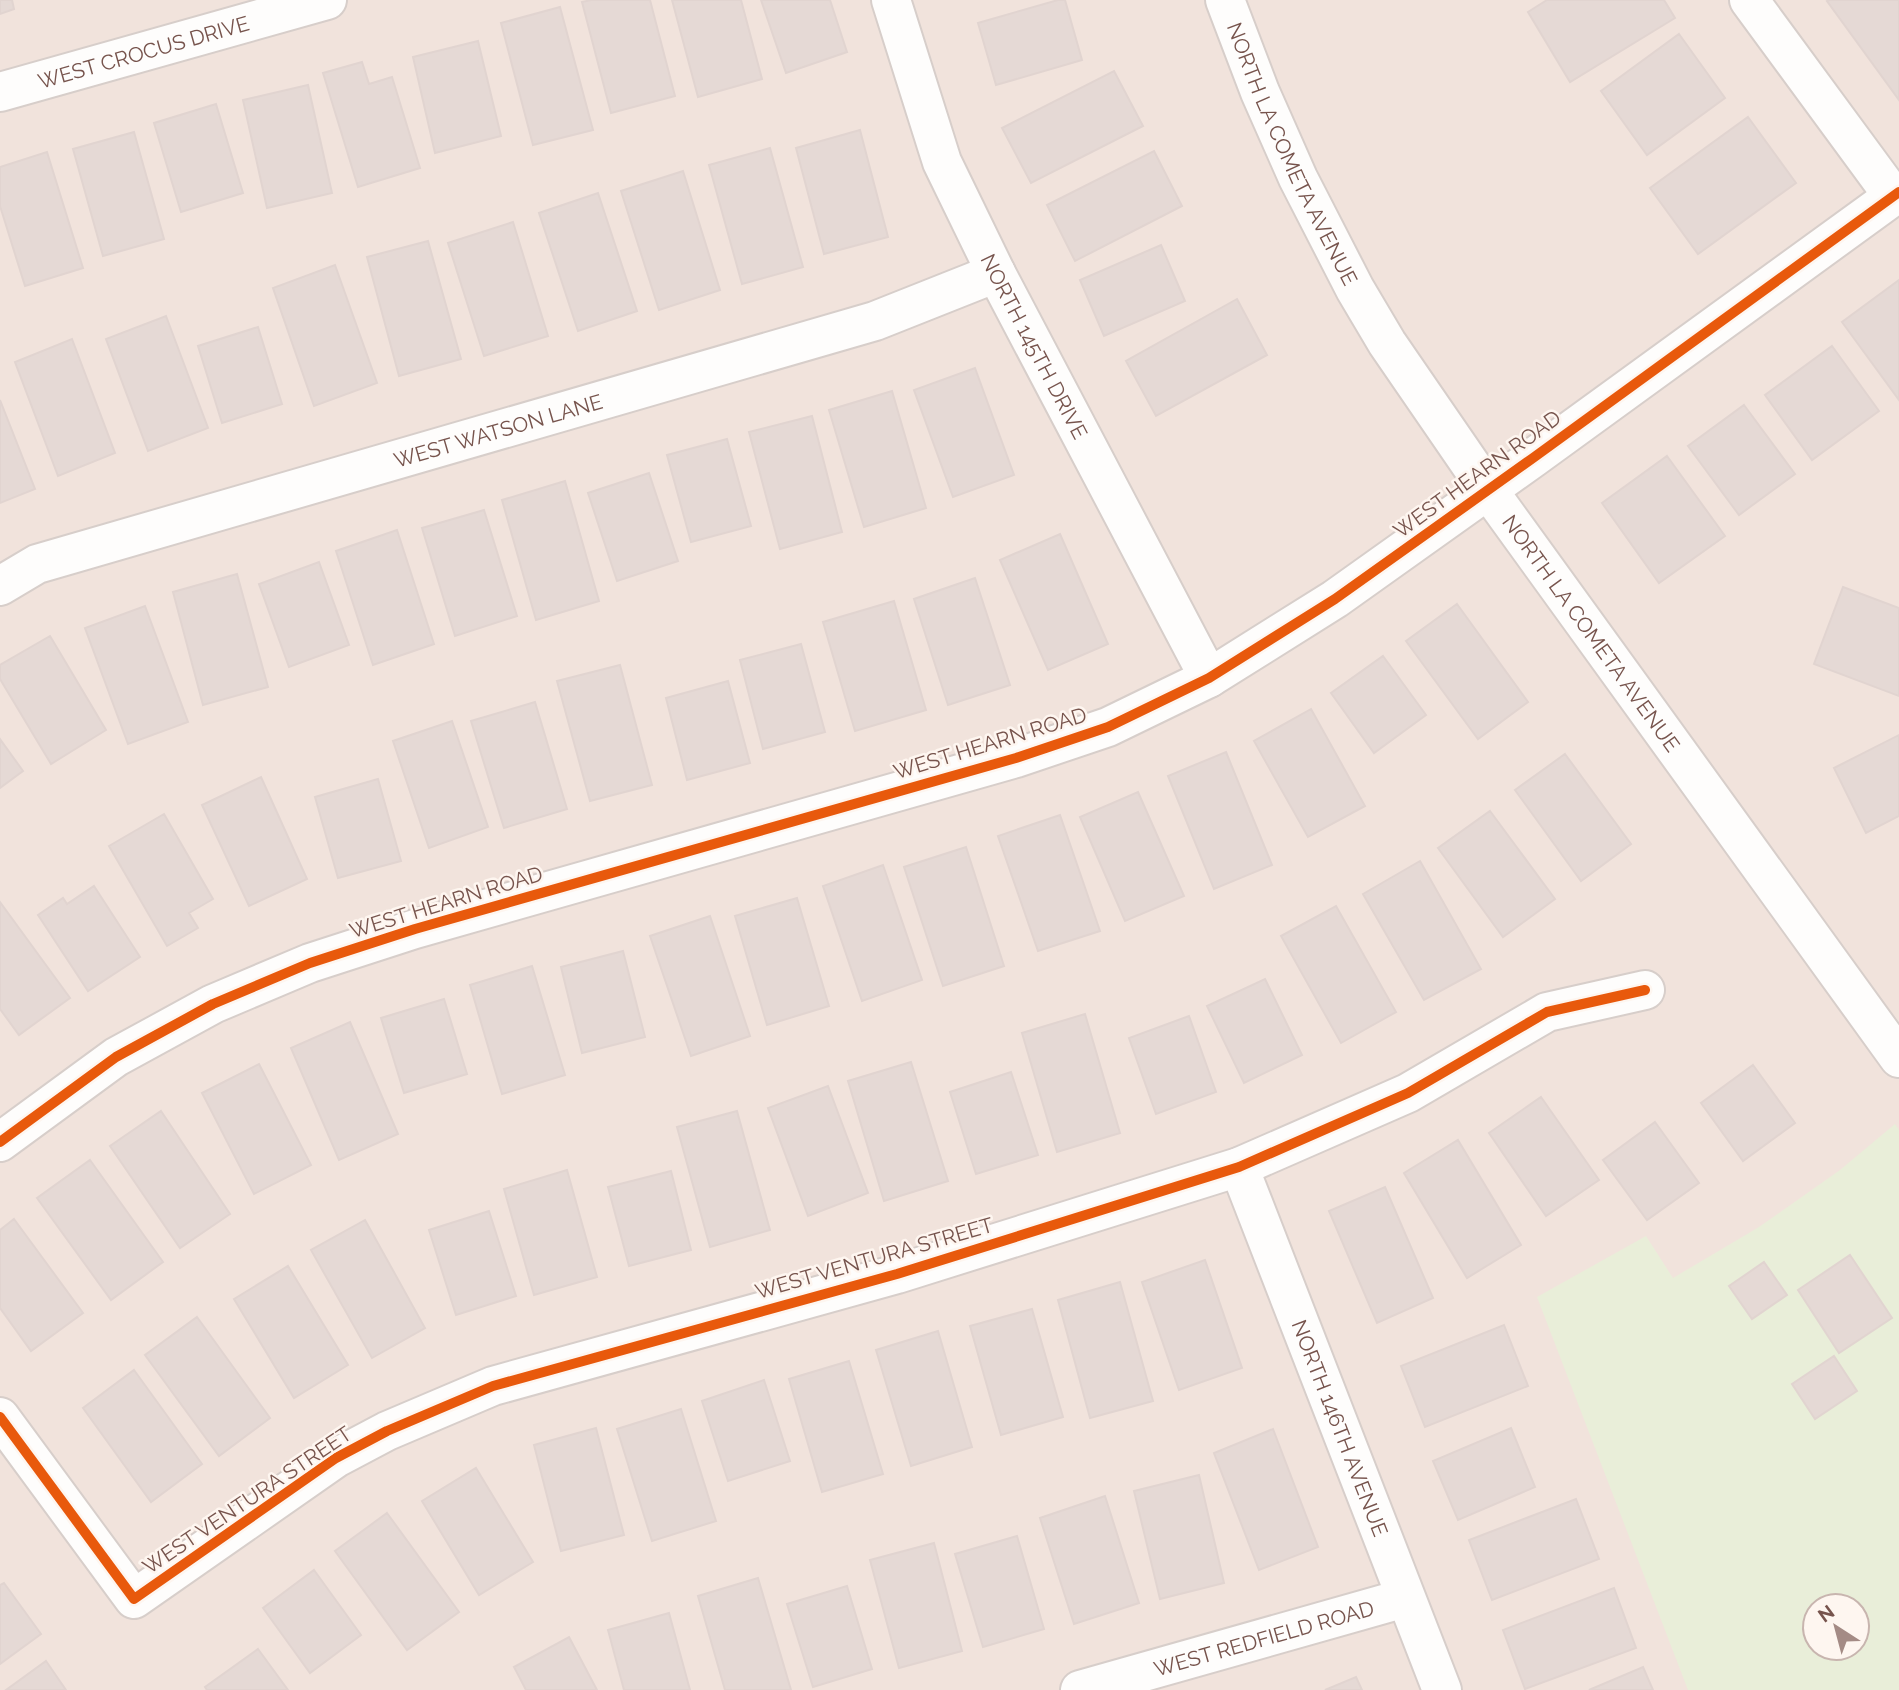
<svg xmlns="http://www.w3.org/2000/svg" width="1899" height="1690" font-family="Raleway,sans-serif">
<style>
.residential{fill:#f1e3dc;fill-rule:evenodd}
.green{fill:#e9eed9;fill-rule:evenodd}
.building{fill:#e5d9d5;stroke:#e1d4d0;stroke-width:2}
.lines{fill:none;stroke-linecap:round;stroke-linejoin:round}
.minor-casing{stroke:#d7ceca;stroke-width:42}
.minor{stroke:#fefdfc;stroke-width:38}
.cycleway-casing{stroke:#fef6f0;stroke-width:15}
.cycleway{stroke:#e8590c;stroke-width:10}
.labels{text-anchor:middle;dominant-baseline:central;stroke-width:5;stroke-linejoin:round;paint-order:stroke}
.street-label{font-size:21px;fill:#77544d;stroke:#fef6f0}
</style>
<rect width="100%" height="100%" fill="#f8f2ee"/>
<path class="residential" d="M0,0h1899v1690h-1899zM1815,1606h42v42h-42z"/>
<path class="green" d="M1895,1124l4,6v560h-211l-151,-393 109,-61 27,42 86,-51 81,-57zM1815,1606h42v42h-42z"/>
<path class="building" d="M0,0h12l2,9 -14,5z
M591,0h59l25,96 -64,17 -29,-111z
M672,0h69l21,79 -64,18z
M761,0h69l17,52 -61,21z
M1058,0h7l17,60 -86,25 -18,-62z
M1547,0h117l11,18 -105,64 -42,-70z
M1829,0h70v100l-72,-99z
M560,7l33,123 -60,15 -32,-122z
M1679,34l46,64 -78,57 -46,-64z
M478,41l23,95 -66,17 -22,-96z
M362,62l7,22 23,-7 28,91 -62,19 -35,-114z
M1114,71l29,55 -112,57 -29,-55z
M308,85l24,108 -65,15 -24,-108z
M216,104l27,89 -62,19 -27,-89z
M1748,117l48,66 -98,71 -48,-66z
M860,130l28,107 -64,17 -28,-106z
M134,132l30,107 -61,17 -30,-107z
M770,148l33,119 -61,17 -33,-119z
M1154,151l28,55 -107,55 -28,-56z
M47,152l36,116 -58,18 -25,-80v-39z
M683,171l37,119 -61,20 -38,-119z
M598,193l39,118 -59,20 -39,-118z
M513,222l35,114 -64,20 -36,-113z
M428,241l33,118 -62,17 -32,-119z
M1161,245l24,56 -81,35 -24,-56z
M335,265l42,118 -63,23 -41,-118z
M1899,280v120l-57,-78z
M1237,299l30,56 -111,61 -30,-55z
M166,316l42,112 -60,23 -42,-112z
M258,327l24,77 -60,19 -24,-77z
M72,339l43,114 -57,23 -43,-114z
M1832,346l47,65 -67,49 -47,-65z
M975,368l39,107 -61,22 -39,-107z
M892,391l34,117 -62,19 -35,-117z
M0,400l35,89 -35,14z
M1744,405l51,69 -56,41 -51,-69z
M812,416l30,116 -62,17 -31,-117z
M727,439l24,87 -60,16 -24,-87z
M1667,456l58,80 -66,47 -57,-80z
M649,473l29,88 -61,20 -29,-88z
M565,481l34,120 -63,19 -34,-120z
M484,510l33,106 -62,20 -33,-108z
M397,530l37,114 -61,21 -37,-114z
M1060,534l48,110 -60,26 -48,-110z
M319,562l30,83 -60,22 -30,-83z
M237,574l31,113 -65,18 -30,-113z
M975,578l35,107 -62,20 -34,-106z
M1843,587l56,21v88l-85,-32z
M894,601l32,109 -71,21 -32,-109z
M1457,604l71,98 -50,37 -72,-98z
M145,606l43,116 -60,22 -43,-116z
M50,636l56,94 -55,34 -51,-85v-14z
M801,644l24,88 -62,17 -23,-89z
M1383,656l43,59 -52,38 -43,-60z
M620,665l32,120 -62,16 -33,-120z
M728,681l22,82 -63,17 -21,-82z
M535,702l32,107 -63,19 -33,-107z
M1311,709l54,97 -57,31 -54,-96z
M452,721l36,106 -59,21 -36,-107z
M1899,735v81l-33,17 -32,-65z
M0,739l23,32 -23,17z
M1226,752l46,113 -58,24 -46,-113z
M1565,754l66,90 -50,37 -66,-91z
M261,777l46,102 -58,27 -47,-101z
M378,779l23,82 -63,17 -23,-81z
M1138,792l46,104 -59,25 -45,-104z
M1490,811l65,88 -52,38 -65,-89z
M164,814l49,85 -24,14 9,15 -31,18 -58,-100z
M1060,815l40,116 -62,20 -40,-115z
M966,847l38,119 -61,20 -39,-119z
M1420,861l61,108 -57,31 -61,-106z
M883,865l39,115 -60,21 -39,-115z
M94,886l46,71 -52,34 -50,-76 25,-17 4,6z
M797,898l32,108 -62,19 -32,-109z
M0,902l70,96 -51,37 -19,-26z
M1336,906l60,106 -55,31 -60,-107z
M710,916l40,120 -59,20 -41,-120z
M623,951l22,86 -63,16 -21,-86z
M532,966l33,109 -63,19 -32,-109z
M1265,979l37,76 -58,28 -37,-77z
M444,999l23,75 -63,19 -23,-75z
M1085,1014l35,119 -63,19 -35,-119z
M1189,1016l27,76 -60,22 -27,-76z
M350,1022l48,112 -59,26 -48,-112z
M911,1062l37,119 -64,20 -36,-120z
M259,1064l52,101 -57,29 -52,-101z
M1753,1065l42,58 -52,38 -42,-58z
M1011,1072l27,83 -62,19 -26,-82z
M828,1086l40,107 -60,23 -40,-108z
M1541,1097l58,83 -53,36 -57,-83z
M161,1111l69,103 -50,34 -70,-102z
M737,1111l33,119 -60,17 -33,-120z
M1655,1122l44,61 -52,37 -44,-60z
M1458,1140l63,105 -54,33 -63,-105z
M90,1160l73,102 -52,38 -74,-102z
M567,1170l30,107 -63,18 -30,-106z
M671,1171l20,79 -62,16 -21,-79z
M1385,1187l48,111 -56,25 -48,-112z
M489,1211l27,85 -60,19 -27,-85z
M14,1219l69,94 -52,38 -31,-43v-78z
M365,1220l60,108 -53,30 -61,-108z
M1850,1255l42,63 -53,35 -41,-63z
M1205,1260l37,108 -63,22 -37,-108z
M1764,1262l23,33 -35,24 -23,-33z
M288,1266l60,99 -54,33 -60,-99z
M1120,1282l33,119 -63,17 -32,-118z
M1032,1309l31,108 -62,18 -31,-109z
M197,1317l73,101 -51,38 -74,-101z
M1504,1325l24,61 -103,41 -24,-61z
M938,1331l34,116 -61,19 -35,-116z
M1834,1356l23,35 -42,28 -23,-35z
M849,1361l34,113 -61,18 -33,-113z
M134,1370l68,94 -51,38 -68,-94z
M764,1380l26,81 -62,20 -26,-80z
M681,1409l35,112 -64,20 -35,-112z
M596,1428l28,107 -63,16 -27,-106z
M1511,1428l24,59 -77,33 -25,-59z
M1273,1429l45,118 -59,23 -45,-117z
M476,1468l57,94 -54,33 -57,-94z
M1199,1475l25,108 -64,16 -26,-108z
M1105,1496l34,107 -65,21 -34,-106z
M1576,1499l23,60 -107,41 -23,-60z
M387,1513l72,99 -52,38 -72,-99z
M1017,1536l27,93 -61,18 -28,-93z
M934,1543l28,108 -63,17 -29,-108z
M314,1570l47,65 -51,38 -47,-65z
M758,1578l33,112h-66l-27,-94z
M4,1583l37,51 -41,30v-79z
M847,1586l25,83 -59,18 -26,-83z
M1614,1588l22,60 -111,41 -22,-59z
M669,1613l21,77h-66l-16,-60z
M569,1637l28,53h-71l-12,-23z
M258,1649l30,41h-81l-2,-3z
M46,1661l20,29h-60z
M1643,1667l10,23h-64z
M1356,1677l6,13h-37z"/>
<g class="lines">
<defs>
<g id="minor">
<path id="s1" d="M891,0l51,162 54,111 213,405"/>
<path id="s2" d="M1225,0l35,92 38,86 57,111 32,54 101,147 411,568"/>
<path d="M1749,0l144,196"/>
<path id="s3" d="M0,92l327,-92"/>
<path id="s4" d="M0,586l37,-22 838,-243 121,-48"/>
<path d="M0,1142l116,-85 97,-53 97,-41 105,-34 601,-171 92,-31 101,-49 126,-79 198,-141 366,-266"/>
<path id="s5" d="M1239,1167l203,523"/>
<path d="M0,1417l134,182 202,-141 51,-27 106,-45 404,-112 342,-107 169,-74 139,-81 98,-22"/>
<path id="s6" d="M1080,1690l325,-92"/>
</g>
</defs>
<use href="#minor" class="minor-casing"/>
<use href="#minor" class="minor"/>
<defs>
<path id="cycleway" d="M0,1142l116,-85 97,-53 97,-41 105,-34 601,-171 92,-31 101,-49 126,-79 198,-141 366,-266
M0,1417l134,182 202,-141 51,-27 106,-45 404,-112 342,-107 169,-74 139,-81 98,-22"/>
</defs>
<use href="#cycleway" class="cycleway-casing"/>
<use href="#cycleway" class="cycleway"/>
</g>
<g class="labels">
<g class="street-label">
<text stroke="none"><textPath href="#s3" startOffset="149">WEST CROCUS DRIVE</textPath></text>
<text stroke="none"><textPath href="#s2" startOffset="168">NORTH LA COMETA AVENUE</textPath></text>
<text stroke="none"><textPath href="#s1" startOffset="376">NORTH 145TH DRIVE</textPath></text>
<text stroke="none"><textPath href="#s4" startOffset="523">WEST WATSON LANE</textPath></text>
<text transform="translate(1477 474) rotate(-36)">WEST HEARN ROAD</text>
<text stroke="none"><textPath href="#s2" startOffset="735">NORTH LA COMETA AVENUE</textPath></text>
<text transform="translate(990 743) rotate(-17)">WEST HEARN ROAD</text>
<text transform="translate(446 902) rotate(-17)">WEST HEARN ROAD</text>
<text transform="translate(874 1258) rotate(-16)">WEST VENTURA STREET</text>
<text stroke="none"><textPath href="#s5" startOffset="280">NORTH 146TH AVENUE</textPath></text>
<text transform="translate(247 1500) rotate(-34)">WEST VENTURA STREET</text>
<text stroke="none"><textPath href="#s6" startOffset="191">WEST REDFIELD ROAD</textPath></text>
</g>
</g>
<g transform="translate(1836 1627) rotate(324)"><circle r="33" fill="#fef6f0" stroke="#c8b5af" stroke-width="2"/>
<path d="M0-5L12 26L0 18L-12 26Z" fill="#a48b85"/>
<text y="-10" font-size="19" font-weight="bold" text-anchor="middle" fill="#77544d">N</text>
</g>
</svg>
